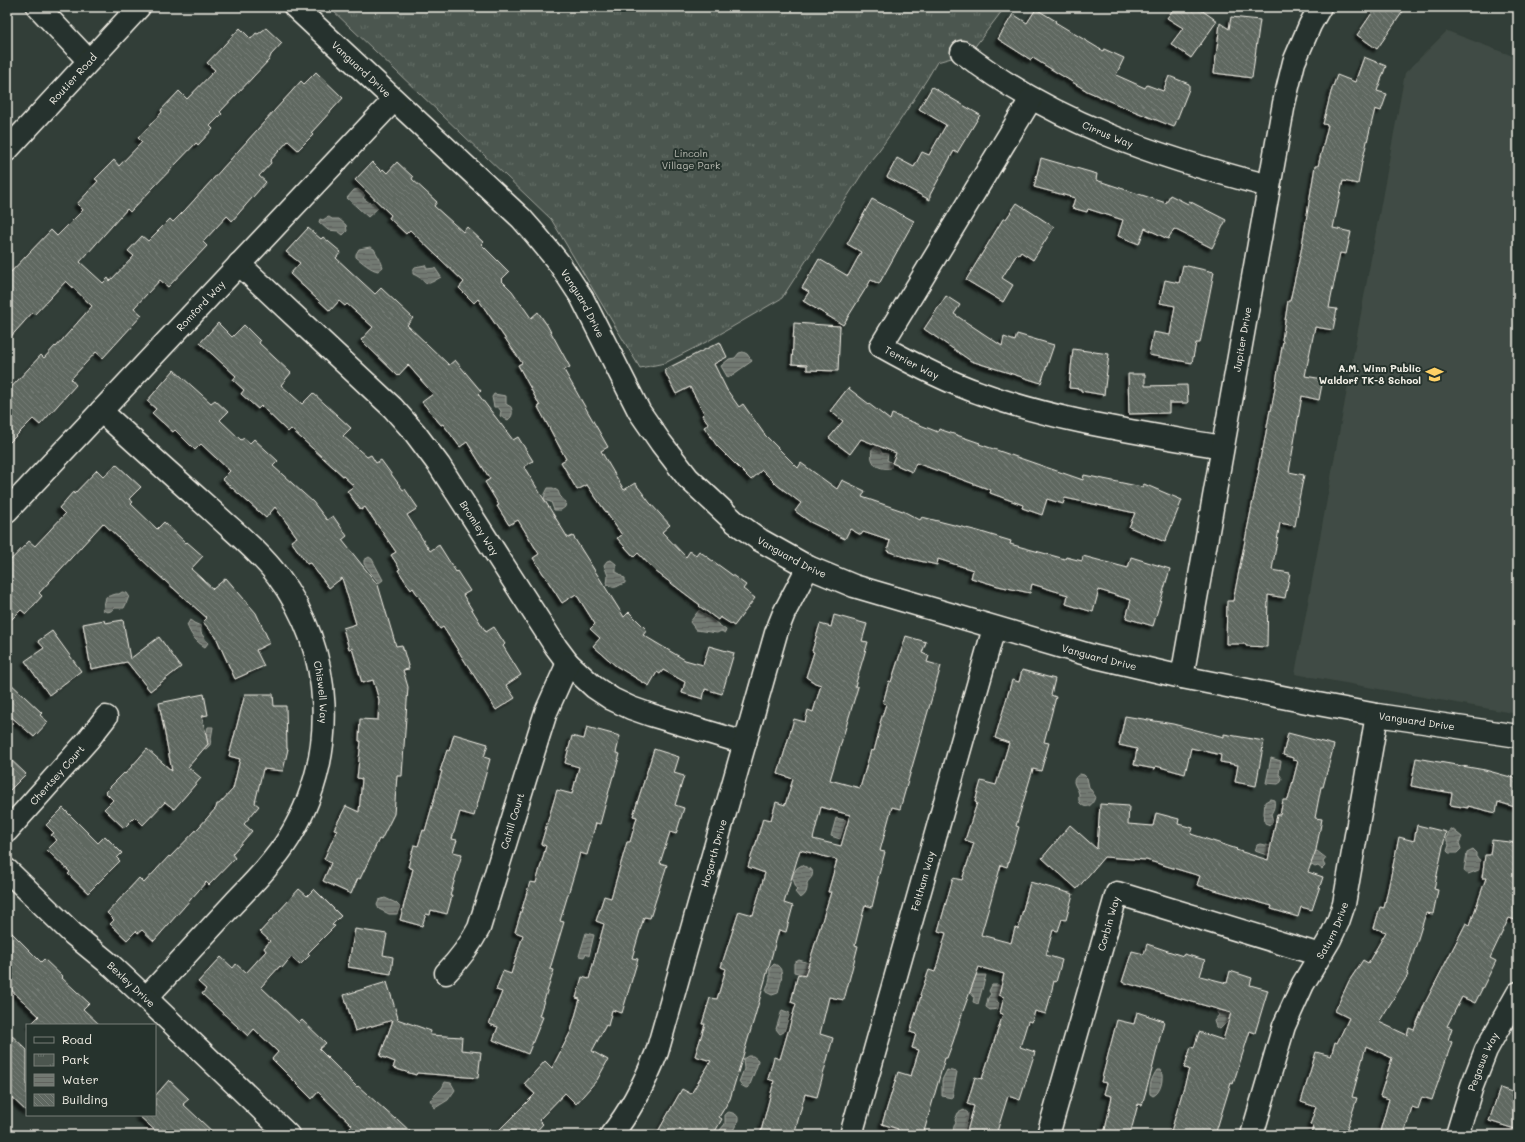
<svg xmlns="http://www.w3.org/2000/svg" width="1525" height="1142" font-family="Mali,sans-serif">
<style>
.built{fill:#404b44}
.park{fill:url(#park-tufts);stroke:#a0a49c}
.water{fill:url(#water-rules);stroke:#a6a9a1}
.building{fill:url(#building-back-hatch);stroke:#f4f1e8;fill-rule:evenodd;filter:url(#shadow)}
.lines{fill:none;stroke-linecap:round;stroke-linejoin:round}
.minor-casing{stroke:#f4f1e8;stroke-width:25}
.minor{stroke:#26332d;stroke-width:22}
.labels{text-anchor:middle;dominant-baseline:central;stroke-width:4;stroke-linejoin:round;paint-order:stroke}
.street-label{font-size:10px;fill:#f4f1e8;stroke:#26332d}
.park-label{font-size:10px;fill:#b9bbb2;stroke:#26332d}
.poi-label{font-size:10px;font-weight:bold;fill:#f4f1e8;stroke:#26332d;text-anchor:end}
</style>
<defs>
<pattern id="park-tufts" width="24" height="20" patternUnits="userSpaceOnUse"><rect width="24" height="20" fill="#4c564f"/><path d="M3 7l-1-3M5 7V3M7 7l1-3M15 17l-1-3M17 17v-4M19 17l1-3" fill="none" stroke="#666f68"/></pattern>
<pattern id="water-rules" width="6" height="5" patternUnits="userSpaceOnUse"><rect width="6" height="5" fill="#727972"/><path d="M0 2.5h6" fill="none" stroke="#60635e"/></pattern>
<pattern id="building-back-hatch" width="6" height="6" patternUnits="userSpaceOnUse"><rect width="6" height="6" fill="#5f6861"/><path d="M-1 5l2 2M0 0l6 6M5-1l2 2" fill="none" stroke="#777e78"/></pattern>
<filter id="shadow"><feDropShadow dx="-3.5" dy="3.5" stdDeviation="1" flood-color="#0009"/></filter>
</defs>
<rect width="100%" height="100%" fill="#323e38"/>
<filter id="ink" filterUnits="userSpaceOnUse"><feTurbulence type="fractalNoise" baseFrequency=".025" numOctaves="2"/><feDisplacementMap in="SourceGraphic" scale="8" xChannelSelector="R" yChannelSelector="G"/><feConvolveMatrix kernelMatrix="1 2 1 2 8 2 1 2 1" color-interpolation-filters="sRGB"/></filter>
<g filter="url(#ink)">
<path class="built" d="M1447,31l71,27v656l-223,-40 110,-601z"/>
<path class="park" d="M329,7h676l-35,46 -33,9c-12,22 -26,41 -40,63 -9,12 -16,24 -26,35l-89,138 -74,43 -43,22 -25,5 -89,-149z"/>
<path class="water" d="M358,189l7,6 -2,3 7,5 3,-1 5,6 -10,9 -21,-19 7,-8z
M329,217l3,2h7l7,6 1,6 -4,4 -5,-4 -10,-1 -9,-8 1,-3 3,1 3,-2z
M370,247l4,2c3,6 7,11 9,18l-5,4c-7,-1 -16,-9 -22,-14v-3l3,-5z
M425,265l2,4 8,-1 6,9c-22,13 -11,4 -28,-3v-4l2,-3z
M743,352l4,2 5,7 -24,17 -7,-12 8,-7 6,-1 4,-5z
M494,394l12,2v8l5,3c2,5 2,9 -3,13l-8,-4 1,-5 -3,-4h-4l-2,-10z
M876,447l4,2 2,4 6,1 -1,6 5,3 -1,5c-14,2 -22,-5 -19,-19z
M548,488h5l5,3 2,5 6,6 -1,5 -4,3h-7l-3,-8 -7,-2 1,-6z
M369,557l3,2 11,21 -4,3 -15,-19v-4z
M611,560l5,4v8l4,2 2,3 3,1v5c-8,2 -9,8 -18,1l1,-8 -4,-11 3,-4z
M122,592l5,1 2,3 -3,8 -2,4h-9c-5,4 -7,5 -12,2l3,-13 10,-3h3z
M699,610l27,20 -1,3 -4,-2 -4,2 -21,-3 -6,-8z
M190,620l4,3 7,3v7l7,10 -3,4c-10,-6 -14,-12 -18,-22z
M208,727h5l-3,18 -4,4 -15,-4v-7l15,-3z
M1271,758l10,3 -2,13 3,4 -1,4 -3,2 -12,-1z
M1080,774l4,1 3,3 2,9 6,9c-1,8 -8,15 -15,7 -2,-3 -1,-6 -1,-9 -1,-5 -5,-9 -5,-12 0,-4 3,-6 6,-8z
M1270,799l4,1c1,6 0,9 -3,14l2,7 -3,4 -5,-2 -1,-10 1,-11z
M836,818l10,2 -6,19 -9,-3z
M1450,829h2l10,8 -3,6 2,6 -4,4h-8l-2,-2 2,-6 -3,-6z
M1260,844l17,3 -7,9 -15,-5 2,-6z
M1473,850l3,3v4l4,3 -1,10 -11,4 -4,-3 3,-18z
M1317,851l9,7 -3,4 2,4 -3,3 -4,-3 -3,1 -5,-3 1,-11z
M802,865l10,5c2,7 -2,8 -5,13 1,6 -1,13 -7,15l-5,-6 2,-2 -5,-14 5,-8z
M385,898l11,5 4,4 -3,7h-8l-10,-5 -2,-4 2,-5z
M586,933l8,2 -5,21 -3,-2 -2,3 -5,-1z
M799,960l16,5 -8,10 -13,-3v-9z
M774,964c13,4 6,19 4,29l-6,2 -6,-3c0,-5 2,-6 3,-10 2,-4 0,-10 1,-14z
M976,975h10l-8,29 -5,-2 1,-5 -4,-5z
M992,985h7c1,6 -3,10 -2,16l2,2 -1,6 -8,1 -4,-3 2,-9 3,-4 -2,-3z
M1218,1006l14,1 -4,14 -8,8 -4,-2 -2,-6 5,-6 -2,-2z
M782,1010l8,3 -6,19 -4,2 -4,-5z
M748,1056h5l5,4 -1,6 -8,21 -3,1 -5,-3 -2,-3 5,-13 -1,-10z
M947,1070l10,2 -5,26 -10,-2v-16z
M1157,1070h4c3,8 0,23 -8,26l-3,-2c-1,-9 2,-17 7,-24z
M445,1082l6,1 4,7 -7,10 -13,8 -5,-8 12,-12z
M964,1110l4,3v5l-4,14 -4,3h-9l2,-3 1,-6 2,-3 -1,-3 3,-7z
M729,1112c18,4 4,13 3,23h-11l-1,-5 5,-6v-10z"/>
<path class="building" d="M1175,7h22l20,14 -26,37 -20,-14 12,-16 -16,-10z
M1376,7h30l-29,42 -20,-14z
M1036,9l20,12 -1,1 48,29 1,-2 20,9 -8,17 29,13 2,-3 16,6 6,-15 20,8v5l-15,38 -58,-23 -29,-13 -54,-33 -2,2 -33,-21 15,-25 14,9z
M1231,17l29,3 -8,58 -38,-5 6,-50 9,6z
M240,28l11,11 5,-6 2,1 8,-6 16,15 -11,12 -2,5 -49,52 2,2 -12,12 3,3 -15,16 -2,-2 -66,69 -3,-3 -47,53 23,21 5,-5 2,3 24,-25 -6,-5 14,-15 6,5 22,-22 3,3 13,-13 115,-128 3,3 12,-12 27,26 -32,35 2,2 -15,15 -10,-9 -18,20 1,2 -12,13 7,6 -34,39 -5,-5 -24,26 4,4 -39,41 -8,-7 -26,28 8,7 -39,43 -7,-6 -25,27 5,6 -36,40 -7,-6 -26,26v-53l34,-37 3,3 11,-12 1,1 36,-41 -26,-25 -32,34 -2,-2 -25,28v-65l44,-46 6,6 26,-26 -6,-6 21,-23 -3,-2 19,-19 5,6 23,-24 -4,-4 24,-26 -1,-2 18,-19 8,8 28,-29 -8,-7z
M1364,57l22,9 -9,25 10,3 -6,17 -6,-2 -13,53 -4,22 -15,-3 -10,47 18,4 -5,22 -6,-1 -11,55 8,1 -4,21 -18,-3 -10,49 18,3 -4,21 -17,-4 -13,76 15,3 -6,29h1l-4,22 -15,-3 -8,47 18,3 -5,25 -17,-3 -1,52 -21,-1v-2h-20l1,-43h6l26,-131h-1l4,-21h1l7,-39 1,1 12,-70 -1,-1 6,-39h2l11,-50 14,-85h3l10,-41 -5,-1 8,-32 6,-17 18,7z
M932,87l48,28 -23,38 -3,-2 -24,44v5l-43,-23 10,-19 17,9 8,-15 7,3 17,-30 -27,-16z
M1041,158l56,16 -1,6 70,23 4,-8 18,9 1,-3 37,19 -14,28 -38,-19 -6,10 -23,-11 -6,16 -21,-8 5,-16 -35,-11 -1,3 -15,-4 3,-10 -41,-11z
M372,162l9,9 2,-2 4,4 10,-11 16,15 -1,2 25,23 -3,4 29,26 4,-5 16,15 -2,2 28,28 -8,8 11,11 19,27 7,-6 9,13 23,42 -6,3 44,77 -7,4 23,39 11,-7 15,20 20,22 -8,7 24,25 4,-6 6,4 3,-4 47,34 -3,4 12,9 -21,28 -14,-9 -2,3 -19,-14 1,-1 -45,-34 -17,-18 -4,4 -17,-19 5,-3 -35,-50 -10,5 -16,-28 5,-3 -28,-52 2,-1 -22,-41 4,-2 -44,-64 -4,4 -15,-15 5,-6 -54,-52 -4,4 -17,-16 2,-3 -36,-35z
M872,199l42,22 -35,63 -8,-4 -28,45 -40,-24 6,-9 -7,-4 17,-29 29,17 13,-24 -14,-8z
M1017,203l37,24 -21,33 -12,-8 -2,3 -2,-1 -15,24 11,7 -10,17 -37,-22 37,-61h3z
M308,228l13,11 2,-2 18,15 -5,6 39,36 6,-6 32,30 -6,7 42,40 6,-5 26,31 -3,3 35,46 5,-3 15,24 -9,6 44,71 5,-2 51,81 5,-5 18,18 -4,5 42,25 18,5 6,-19 25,7 -12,41 -17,-5 -2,10 -21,-6 3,-11 -22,-12 -3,4 -3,-2 -8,14 -33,-20 -23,-20 7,-8 -10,-9 5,-5 -19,-30 -14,9 -29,-45 6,-4 -21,-34 -9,5 -12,-19 2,-1 -14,-23 5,-3 -23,-37 -7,5 -17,-23 -2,1 -19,-23 11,-8 -25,-29 -10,11 -37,-36 12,-13 -26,-23 -2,2 -6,-5 -9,10 -40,-37 10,-11 -14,-11z
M1183,265l31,7 -14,71h-4l-4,20 -43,-8 4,-23 17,3 5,-29 -15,-3 5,-23 14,3z
M946,296l14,9 -6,9 48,32 2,-9 11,4 2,-7 37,11 -13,38 -70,-22 -47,-32z
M218,323l14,14 12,-12 16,16 -1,2 32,30 -10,12 21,19 11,-11 38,35 -8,8 24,21 4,-2 5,8 5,-3 22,30 2,-1 13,19 -11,7 23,36 9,-6 17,27 1,-1 13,20 -7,4 23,37 8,-5 11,17 -2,2 18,29 -15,10 9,13 -19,12 -53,-83 -3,2 -27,-41 -2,2 -13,-20 2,-1 -9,-14 5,-3 -31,-45 -4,3 -14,-19 7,-5 -63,-57 -3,3 -27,-26 -3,3 -17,-15 3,-4 -11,-10 3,-4 -36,-33z
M794,323l46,3 -2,45 -31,-1v-5l-15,-1z
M720,342l7,15 -13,7 13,26 12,17 4,-3 22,31 33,33 3,-5 36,26 5,-9 23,11 -3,6 41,14 17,9 2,-3 56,14 33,10 -1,3 55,15 1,-2 16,4 1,-5 45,12 3,-11 39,12 -17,57 -27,-8 5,-18 -32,-10 -6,22 -27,-8 2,-9 -36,-11 -2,9 -32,-7 -27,-8 2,-8 -35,-11 -1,6 -30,-7 -20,-7 3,-10 -27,-9 -2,3 -11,-6 -5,10 -35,-17 -15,-11 6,-8 -24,-18 -15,-15 -11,10 -34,-34 -13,-19 5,-3 -7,-9 2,-2 -14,-26 -14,7 -12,-24z
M1073,349l36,5 -5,41 -23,-4v-2l-12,-1z
M174,370l37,33 4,-3 13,12 -8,8 21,20 3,-2 6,5 4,-4 24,22 -5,5 40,36 14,18 6,-4 14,20 -5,4 36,45 18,61 6,-1 7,24 -6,1 5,17 -6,89h-5l-3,38 -13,26 -2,-1 -19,40 -2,-1 -7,16 -28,-13 8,-18 -7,-4 13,-29 -3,-1 12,-23 13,6 3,-33 -5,-1 4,-37h-2l1,-22 18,1 1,-20 -6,-20 -11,3 -10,-35 -3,1 -6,-21 13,-4 -14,-46 -13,10 -19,-25 -3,1 -16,-23 6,-4 -22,-30 -9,11 -44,-39 8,-8 -29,-27 -6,6 -20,-20 -2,2 -21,-19 4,-4 -9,-8z
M1128,374h17v12l42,-1 1,18h-19v10l-40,1z
M848,388l42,32 2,-6 46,18 1,-3 41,14 -1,1 104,36 1,-5 58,12 2,-3 38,16 -17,42 -36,-15 6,-14 -70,-15 -2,6 -16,-5 -5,16 -20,-7 1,-3 -33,-12 1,-3 -75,-27 -4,9 -20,-9 4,-10 -35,-14 -11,15 -21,-16 14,-17 -13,-10z
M116,464l25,23 -12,12 4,3 -2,2 26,25 7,-7 22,21 1,-1 16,14 -12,13 22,20 13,-11 30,35 14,30 -14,7 8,16 -29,13 -19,-42 -13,-15 4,-4 -51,-45 -53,-50 -64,70 3,3 -16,18 -5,-4 -14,14v-60l22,-23 6,5 30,-32 -6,-6 14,-16 1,2 23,-24 7,7z
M834,615l33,9 -5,17 6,1 -13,44 3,1 -28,93 30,8 11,-38 3,1 7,-27 -1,-1 6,-19 -3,-1 6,-22 2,1 15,-46 20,6 -4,11 7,3 -2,6 14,4 -41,143 -8,-2 -12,44 5,1 -8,30h1l-6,25 -7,-2 -10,40 3,1 -14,54 -15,-3 -9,37 13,4 -16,59 -12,-3 -11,41h-34l14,-54 -6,-2 6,-22 6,2 16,-55 -5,-2 7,-28 7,2 26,-84h-3l9,-32 -37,-10 -16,53 9,3 -7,26 -7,-2 -24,86 -25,83 -11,18 3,2 -9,16h-57l26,-46 9,5 20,-33 -16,-5 10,-32h-3l8,-26 7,1 9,-30 -5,-2 18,-56 14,4 12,-42 -17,-6 6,-20h1l8,-29 8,2 5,-18 9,3 8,-26 -15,-5 16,-55 11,3 3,-12 5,2 8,-27 -6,-2 -9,-6 8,-25 -2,-1 8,-27 11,3zM821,807l29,8 -9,31 -28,-7z
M104,620l1,3 18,-3 7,39 29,-22 22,30 -31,24 -23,-29 -36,7 -8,-45z
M52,631l29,40 -32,24 -24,-34 19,-13 -6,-7z
M1022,670l33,9 -4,16 5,2 -12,45 5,1 -8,28 -8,-2 -17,57 3,1 -12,40 -6,-2 -20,70 30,8 4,-15 3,1 12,-47 43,12 -7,26 -4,-1 -4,12 -5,-1 -7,25 16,5 -6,22 -2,-1 -8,33 -11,-3 -3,11 -4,-1 -8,26 15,5 -15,48 -12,-4 -12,39h-30l8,-29 -7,-2 8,-27 7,2 21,-65 -3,-1 4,-16 -5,-2 5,-21 -25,-7 -16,44 -10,31 -6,16h-2l-22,77h-27l2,-6 -16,-5 16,-52 13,4 8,-26 -7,-2 4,-14 -6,-2 11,-36 -1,-1 9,-25 6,2 11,-39 -8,-2 15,-53 9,2 12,-37 -9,-3 12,-37 -2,-1 6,-21 15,4 5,-16 8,-26 -14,-5 17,-58 7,2z
M7,680l35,33 -2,2 8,7 -14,15 -27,-24z
M204,694l4,21 -6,1 6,28 -20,23 13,11 -27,31 -9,-7 -22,23 -8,-8 -11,11 -20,-19 9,-9 -8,-8 19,-19 1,1 22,-25 25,22 -13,-68z
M245,694h28l1,12h12l1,43h1l-5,22 -20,-2 -8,34 4,3 -15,18 8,7 -20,23 3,4 -26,27 -3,-3 -52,59 -12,-11 -4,3 -2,-2 -9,9 -17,-16 4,-4 -7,-7 32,-35 5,5 25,-27 1,1 30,-31 16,-18 1,-4h2l14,-15 7,-30 -11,-3z
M1125,716l48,8 51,13v-3l40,7 -8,45 -21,-4 3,-17 -18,-3 1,-7 -30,-7 -6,26 -29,-8 -1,3 -21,-4 3,-16 -18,-4z
M587,727l33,9 -4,17 4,1 -6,22h-1l-13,48 -4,-1 -9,32 -7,-2 -4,15 -16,53 4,1 -14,47 4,1 -15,46 4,1 -15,37 -35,-14 5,-13 -9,-3 13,-32 -6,-2 7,-19 8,3 12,-39 -8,-3 15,-50 6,1 10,-37 -5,-2 16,-54 15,4 7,-27 -14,-4 7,-27 12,3z
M1288,733l46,12 -11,42h-2l-6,31 7,1 -6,31 -8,22 15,5 -11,33 -11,-3 -3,10 -27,-8 1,-3 -75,-21 3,-9 -54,-16 -42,-3 -27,32 -35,-31 28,-33 27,24 3,-45 29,2 -1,18 25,2 3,-13 23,6 -1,5 15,4 -2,6 46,15 -1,1 32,10 9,-45h3l3,-15h5l10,-39 -5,-1v-2l-10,-3z
M454,734l34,10 -4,13 6,2 -16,57 -14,-4 -8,27 5,1 -4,12 9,2 -12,42h2l-5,18 -16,-4 -1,5 -4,-1 -4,12 -22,-6 13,-51 -5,-2 6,-22 4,1 5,-16 2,1 17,-60h-2l7,-21 2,1z
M654,749l25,8 -5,16 10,3 -9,29 9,3 -8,26 -6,-2 -10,31 7,2 -17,53 -6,-1 -12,41 6,1 -16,54 -10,-3 -4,16 -2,-1 -14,26 16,9 -11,20 -21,24 -11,-11 -26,27 4,4 -10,11h-39l41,-41 -11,-10 21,-23 7,7 19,-37 9,-32 -4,-1 6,-21 7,2 15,-55 -8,-3 8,-25 7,2 16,-56h3l7,-25 -4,-1z
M7,756l19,18 -19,19z
M1416,758l69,12 33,9v29l-20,-6 -2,11 -28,-7v2l-18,-3 2,-12 -41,-7z
M63,808l35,35 7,-7 17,17 -5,5 3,3 -32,32 -20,-19 2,-2 -23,-22 10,-10 -6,-5 3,-2 -8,-8z
M1417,825l29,7 -12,57 4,1 -5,24 -7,-1 -19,61 1,1 -29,47 28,13 2,-7 5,2 11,-27 41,-80 4,2 16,-47h-4l3,-23h5l2,-15 26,3v78l-9,-3 -19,40 6,3 -21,42 -13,-6 -15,29 5,2 -4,12 4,2 -20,58 -10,-3 -4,12 -6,-2 -8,28h-25l10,-36 -9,-3 12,-38 -26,-12 -14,51 5,1 -12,37h-34l2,-9 -3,-1 6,-18 -15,-5 15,-50 15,4 4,-14 2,1 12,-25 -14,-7 14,-30 14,-21 5,3 18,-31 -12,-4 6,-21 4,1 15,-71 15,4z
M299,889l8,7 7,-7 27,27 -9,9 3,1 -27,27 2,2 -10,10 -9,-8 -9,11 -2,-2 -19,21 38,36 3,-3 24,23 -7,6 38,38 1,-1 37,33 1,-1 18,17h-71l9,-10 -34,-33 -6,7 -40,-40 6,-7 -24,-23 -6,7 -46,-42 4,-5 -8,-7 23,-25 12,11 3,-4 10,9 20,-22 -2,-3 6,-7 -10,-9z
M7,928l34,34 3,-3 19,18 -1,1 27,25 -6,6 17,16h-70l9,-9 -32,-30z
M355,929l32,5 -4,21 10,2 -2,17 -43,-7z
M1147,944l36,12 1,-2 21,6 -5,16 27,7 3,-12 22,7 -2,7 18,5 -13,43 -5,-2 -17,53 -2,-1 -16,52h-45l19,-66 -5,-1 7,-21 3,1 5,-16 24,8 8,-27 -109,-31 10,-31 12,3z
M387,982l11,36 -1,1 34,12 -1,4 32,2 -1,13 20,2 -3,26 -61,-5 -1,2 -23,-7 2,-6 -15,-6 13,-36 -38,11 -11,-36z
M1137,1012l27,9 -11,45 -11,39 -4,-1 -8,31h-26l8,-39 -8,-2 3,-11 -6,-1 16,-62 17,4z
M7,1031l20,19v62l-20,-19z
M169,1080l20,19 -6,5 33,31h-56l-22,-20h17v-19z
M1500,1088l18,6v36l-29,-9z"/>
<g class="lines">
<defs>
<g id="minor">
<path d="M38,7l51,54"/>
<path id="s1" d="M295,7l226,211 15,17 23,28 23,35 57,113 22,32 27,35 47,44 25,18 48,27 46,19 242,71 86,20 125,25 70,13 141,21"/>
<path id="s2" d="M962,52c91,71 196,105 307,134"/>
<path id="s3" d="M1031,99l-150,247c32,18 64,35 99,47 76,28 162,40 242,54"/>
<path id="s4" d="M7,150l132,-143"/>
<path id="s5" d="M239,264l154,144 22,25 24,32 117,182 12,16 26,24 18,12 19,9 20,7 94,28"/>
<path id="s6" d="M101,411c36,33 73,66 110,99 22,21 47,40 66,65 58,77 62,181 12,263 -15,24 -36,45 -55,65 -30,32 -59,64 -88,95"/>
<path id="s7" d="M7,511l387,-411"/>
<path id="s8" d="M1182,677l102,-574 10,-41 16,-37 10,-18"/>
<path id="s9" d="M7,831l81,-91 18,-23"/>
<path id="s10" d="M7,870l66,64 39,32 34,32 142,137"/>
<path id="s11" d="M446,973c14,-14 24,-28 33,-45l60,-194 7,-22 22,-49"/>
<path id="s12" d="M611,1135c20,-24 34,-53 46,-83l119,-419 8,-20 24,-46"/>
<path id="s13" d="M851,1135l143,-507"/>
<path id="s14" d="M1048,1135l69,-242 203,62"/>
<path id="s15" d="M1252,1135l32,-109 19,-42 27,-45 8,-17 6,-18 33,-189"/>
<path id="s16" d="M1457,1135l15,-49 14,-36 32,-57"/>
</g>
</defs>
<use href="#minor" class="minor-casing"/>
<use href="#minor" class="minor"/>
</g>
</g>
<defs>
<symbol id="school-bare" viewBox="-9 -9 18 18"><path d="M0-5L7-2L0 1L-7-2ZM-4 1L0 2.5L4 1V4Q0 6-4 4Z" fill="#ffd166" stroke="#26332d" stroke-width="2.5" paint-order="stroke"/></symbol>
</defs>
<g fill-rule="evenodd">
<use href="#school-bare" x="1422" y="362" width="25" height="25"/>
</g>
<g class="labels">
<g class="street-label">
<text stroke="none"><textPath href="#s1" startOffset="91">Vanguard Drive</textPath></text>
<text stroke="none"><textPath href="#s4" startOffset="97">Routier Road</textPath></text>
<text stroke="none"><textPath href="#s2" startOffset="168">Cirrus Way</textPath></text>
<text stroke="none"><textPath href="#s1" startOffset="415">Vanguard Drive</textPath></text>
<text stroke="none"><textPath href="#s7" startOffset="282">Romford Way</textPath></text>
<text stroke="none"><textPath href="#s8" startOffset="343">Jupiter Drive</textPath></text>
<text stroke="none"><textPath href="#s3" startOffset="324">Terrier Way</textPath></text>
<text stroke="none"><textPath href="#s5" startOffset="359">Bromley Way</textPath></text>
<text stroke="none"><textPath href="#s1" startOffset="751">Vanguard Drive</textPath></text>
<text stroke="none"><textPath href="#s1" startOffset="1075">Vanguard Drive</textPath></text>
<text stroke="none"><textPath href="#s6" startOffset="368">Chiswell Way</textPath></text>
<text stroke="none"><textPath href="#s1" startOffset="1399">Vanguard Drive</textPath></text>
<text stroke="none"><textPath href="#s9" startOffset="75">Chertsey Court</textPath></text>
<text stroke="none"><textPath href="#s11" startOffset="168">Cahill Court</textPath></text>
<text stroke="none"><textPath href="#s12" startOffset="302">Hogarth Drive</textPath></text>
<text stroke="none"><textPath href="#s13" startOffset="264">Feltham Way</textPath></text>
<text stroke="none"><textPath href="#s14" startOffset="220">Corbin Way</textPath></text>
<text stroke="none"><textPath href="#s15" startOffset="221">Saturn Drive</textPath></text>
<text stroke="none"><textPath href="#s10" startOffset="169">Bexley Drive</textPath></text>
<text stroke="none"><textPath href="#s16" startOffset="78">Pegasus Way</textPath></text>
</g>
<g class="park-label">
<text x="691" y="153">Lincoln<tspan x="691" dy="12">Village Park</tspan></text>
</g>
<g class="poi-label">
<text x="1421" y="368">A.M. Winn Public<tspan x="1421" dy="12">Waldorf TK-8 School</tspan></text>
</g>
</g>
<rect width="1525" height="1142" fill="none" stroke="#26332d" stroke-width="24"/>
<rect x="12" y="12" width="1501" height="1118" fill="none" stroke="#f4f1e8" stroke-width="1.5" filter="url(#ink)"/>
<rect x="26" y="1024" width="130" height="92" fill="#26332d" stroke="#787f78"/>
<rect x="34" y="1037" width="20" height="6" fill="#26332d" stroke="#787f78"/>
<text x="62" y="1044" font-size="12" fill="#f4f1e8">Road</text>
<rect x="34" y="1054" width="20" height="12" fill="url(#park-tufts)" stroke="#787f78"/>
<text x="62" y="1064" font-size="12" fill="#f4f1e8">Park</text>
<rect x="34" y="1074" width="20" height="12" fill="url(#water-rules)" stroke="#787f78"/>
<text x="62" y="1084" font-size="12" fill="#f4f1e8">Water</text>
<rect x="34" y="1094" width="20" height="12" fill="url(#building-back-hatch)" stroke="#787f78"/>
<text x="62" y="1104" font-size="12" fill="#f4f1e8">Building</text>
</svg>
